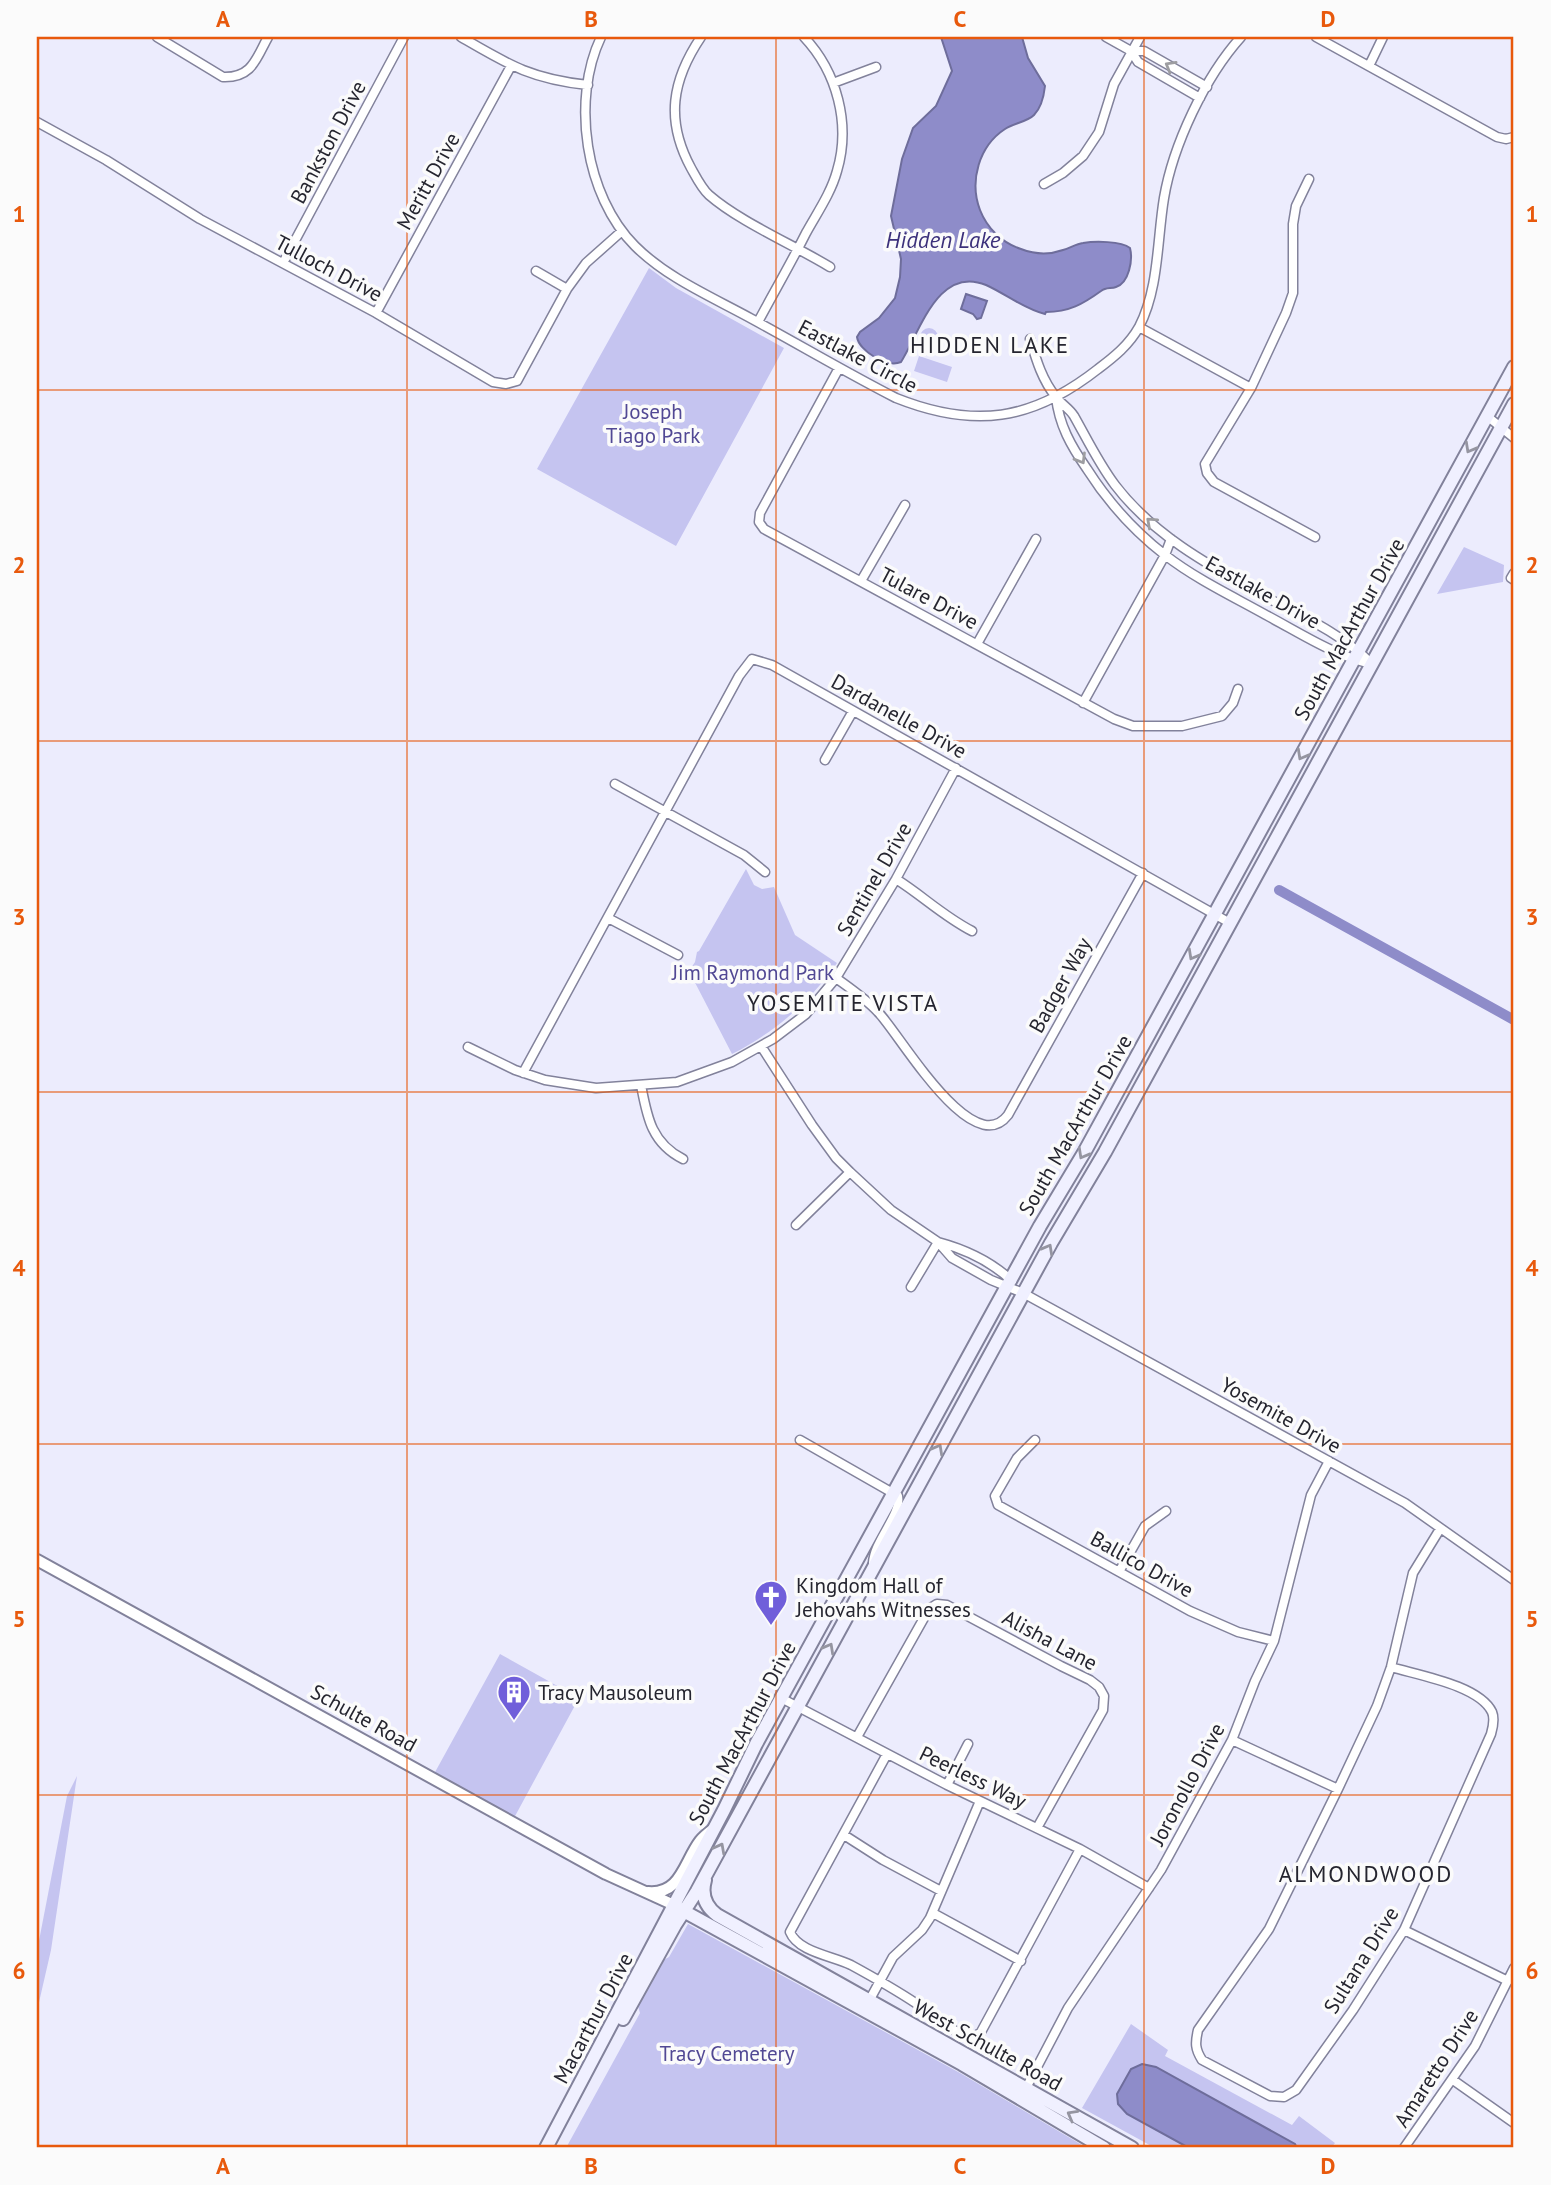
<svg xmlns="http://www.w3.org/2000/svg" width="1551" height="2185" font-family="'PT Sans',sans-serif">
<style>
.green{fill:#c5c4f0}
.water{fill:#8e8cc9;stroke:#6e6d9b;stroke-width:2}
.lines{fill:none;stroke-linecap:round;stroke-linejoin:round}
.canal{stroke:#8e8cc9;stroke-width:10}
.minor-casing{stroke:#82829b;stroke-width:11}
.tertiary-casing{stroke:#82829b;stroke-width:14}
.secondary-casing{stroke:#82829b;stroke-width:16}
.minor{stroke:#fff;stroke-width:8}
.tertiary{stroke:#fff;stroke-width:10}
.secondary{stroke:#f0f0ff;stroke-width:12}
.oneway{stroke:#9d9da1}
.oneway2{stroke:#9595a1}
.grid{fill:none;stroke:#e8590c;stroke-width:2;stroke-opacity:0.55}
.labels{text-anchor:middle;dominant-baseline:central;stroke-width:7;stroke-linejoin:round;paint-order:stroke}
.street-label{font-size:21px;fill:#25252f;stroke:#fbfbfb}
.park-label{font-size:21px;fill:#514894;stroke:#fbfbfb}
.poi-label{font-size:21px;fill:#25252f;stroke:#fbfbfb;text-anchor:start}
.water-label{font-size:23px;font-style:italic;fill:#3c317b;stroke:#fbfbfb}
.neighbourhood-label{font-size:23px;letter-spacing:2px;fill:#25252f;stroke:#fbfbfb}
.neatline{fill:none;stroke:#e8590c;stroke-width:2.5}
.grid-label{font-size:23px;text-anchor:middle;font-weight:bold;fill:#e8590c}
</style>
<rect width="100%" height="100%" fill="#ececfd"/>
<path class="green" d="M649,268l27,20 108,60 -108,198 -139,-77z
M920 337a9 9 0 1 1 18 0a9 9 0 1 1-18 0Z
M919,356l33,11 -5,15 -33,-11z
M1464,547l40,18 -1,17 -66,12z
M746,869l8,16 8,4 12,-2 21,48 42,28c-28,40 -62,69 -105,91l-43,-83 6,-9 2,-10 2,-1z
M500,1654l79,44 -65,120 -80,-44z
M77,1776l-26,174 -14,61v-60l30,-155z
M688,1924l272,149 127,75h-521l74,-135 -3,-10 23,-41 9,-5z
M1131,2024l37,26 -3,6 127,69 7,-9 36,27 -4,5h-176l-73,-40z"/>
<path class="water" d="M941,37h81l6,21 17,28c-1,9 -4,22 -11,29 -7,7 -20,8 -29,14 -26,17 -36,52 -25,81 7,18 22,33 41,39 13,5 28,6 42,1 7,-2 13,-6 20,-7 12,-2 38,-2 47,5 3,12 -1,35 -14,39 -5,2 -10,0 -15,4 -18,13 -32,21 -55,21l-1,2c-21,-5 -39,-20 -59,-29 -48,-20 -66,47 -85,77 -14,6 -42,-11 -44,-25l3,-5 19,-14 16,-20 5,-21 1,-18 -10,-43 11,-57 11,-31 23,-22 16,-35z
M966,294l21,7 -6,17 -4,1 -4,-5 -12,-5z
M1142,2064l14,3 139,77 2,4h-108l-62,-34 -9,-10 -1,-10 14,-25z"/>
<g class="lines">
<path class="canal" d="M1279,890l235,130"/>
<defs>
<path id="minor" d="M157,37l66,40c29,1 33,-18 45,-40
M461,37c48,28 70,42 127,48
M601,37c-30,63 -16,159 34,209 32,32 77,51 117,73 48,26 95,54 144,79 78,31 136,23 202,-29 16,-12 31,-24 41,-42 20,-38 18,-87 25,-129 9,-53 41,-121 77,-161
M701,37c-29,43 -36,83 -10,131 5,9 11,21 18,27 31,27 85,50 121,72
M1106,37l25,14 7,11 62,36
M1316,37l181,100 9,2 8,-2
M1131,51h13l63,36
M1369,66l14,-29
M833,83l43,-16
M37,122l69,38 94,59 176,94 117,69 13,2 11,-3 50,-92 19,-26 36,-32
M1309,179l-13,27 -3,18v69l-7,20 -35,75 -46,76 2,9 7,9 101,55
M1044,184l19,-11 20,-17 16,-24 15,-48 26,-47
M283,263l121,-226
M536,271l31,18
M376,313l135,-247
M758,322c16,-30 33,-59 48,-89 11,-20 25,-40 31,-62 14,-47 0,-99 -33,-134
M1139,327l112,61
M1030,339c6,20 12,41 26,58 5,7 13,11 18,19 13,23 25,48 41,69 38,50 95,81 149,111 38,20 78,38 108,68
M839,368l-79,145 -1,9 5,7 350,190 19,7h49l40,-10 11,-13 5,-14
M1056,397c3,28 15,49 31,72 21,33 47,62 78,86 31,24 67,41 101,60 34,18 67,40 105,49
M1487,416l27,22
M1514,573l-3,5 3,2
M861,581l44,-76
M977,644l59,-105
M1083,703l82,-148 6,-16
M825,760l28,-49
M615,784l129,71 21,17
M896,879c27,17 47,37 76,52
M608,918l70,37
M836,978c15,11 30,21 42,34 21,21 94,150 130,103l135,-242
M761,1046l51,79 24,33 14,14 41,38 47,32 14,16 39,22 32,13 382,210 109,77
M468,1047l47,23 30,10 51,8 81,-6 55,-20 41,-23 33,-25 30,-36 60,-99 60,-111
M523,1073l216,-397 13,-17 20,6 458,258
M641,1085c6,31 10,58 42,74
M796,1225l54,-53
M938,1242c26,7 54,20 74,39
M911,1287l27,-45
M800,1440l98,56c4,18 -24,45 -25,67
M1035,1440l-18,18 -22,38 3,9 192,106 48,21 36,9
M1120,1570l25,-44 21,-15
M1391,1667c26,8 88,18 101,45 3,7 1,15 -1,22l-87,196 -51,80 -57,80 -12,7 -14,-1 -68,-36c-7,-11 -7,-17 -4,-30l71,-101 69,-140 39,-83 14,-39 22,-94 27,-44
M781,1698l166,87 133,64 69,39
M857,1737l72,-128 8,-5 10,1 114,61 29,14 9,7 5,9 -1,14 -66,118
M1232,1740l106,49
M887,1754l-97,178c8,20 43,24 61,33 22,12 45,25 66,39 18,13 35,27 55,35l9,-7 99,-183
M947,1785l21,-41
M844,1835l39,25 58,31
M933,1913l88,48
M1404,1930l104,51
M869,2001l24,-44 29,-27 8,-12 50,-117
M1453,2080l61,43
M1025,2090l43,-82 93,-138 71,-130 23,-59 19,-40 37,-146 18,-34
M1404,2148l71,-102 39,-78"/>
<path id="tertiary" d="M37,1560l569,314 68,31
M648,1892c33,3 36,-30 52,-51 3,-4 8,-8 12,-11"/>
<path id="secondary" d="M705,1880c-4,14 0,26 12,35l415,233
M678,1908l284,156 142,84
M623,2019l52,-94 22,-34 354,-648 54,-91 409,-748
M546,2148l178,-338 32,-66 284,-518 45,-75 429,-784"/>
</defs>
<use href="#minor" class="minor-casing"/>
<use href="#tertiary" class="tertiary-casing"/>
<use href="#secondary" class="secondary-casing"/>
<use href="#minor" class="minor"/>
<use href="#tertiary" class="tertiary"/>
<use href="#secondary" class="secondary"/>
</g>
<defs><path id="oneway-chevron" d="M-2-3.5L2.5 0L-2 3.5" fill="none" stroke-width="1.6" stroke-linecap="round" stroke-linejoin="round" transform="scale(1.75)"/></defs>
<g class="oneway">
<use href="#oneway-chevron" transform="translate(1170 66) rotate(-150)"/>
<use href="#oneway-chevron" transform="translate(1081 459) rotate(59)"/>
<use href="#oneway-chevron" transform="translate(1151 522) rotate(-138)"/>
</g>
<g class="oneway2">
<use href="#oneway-chevron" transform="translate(1470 448) rotate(119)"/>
<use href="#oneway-chevron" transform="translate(1302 755) rotate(119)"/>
<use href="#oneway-chevron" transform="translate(1193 955) rotate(119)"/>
<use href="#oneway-chevron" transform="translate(1083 1154) rotate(119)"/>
<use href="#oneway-chevron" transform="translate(1048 1249) rotate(-61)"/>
<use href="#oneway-chevron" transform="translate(938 1449) rotate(-61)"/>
<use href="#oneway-chevron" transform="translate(829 1648) rotate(-61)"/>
<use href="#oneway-chevron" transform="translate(720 1848) rotate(-62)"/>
<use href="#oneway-chevron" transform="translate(1072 2115) rotate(-151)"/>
</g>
<path class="grid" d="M407,37v2111M776,37v2111M1144,37v2111M37,390h1477M37,741h1477M37,1092h1477M37,1444h1477M37,1795h1477"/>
<defs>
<symbol id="church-pin" viewBox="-11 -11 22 30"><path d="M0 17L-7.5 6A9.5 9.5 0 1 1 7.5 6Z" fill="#705fda" stroke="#fbfbfb"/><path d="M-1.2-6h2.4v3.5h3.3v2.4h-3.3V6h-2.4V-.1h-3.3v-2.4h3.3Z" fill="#fff"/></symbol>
<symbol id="building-pin" viewBox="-11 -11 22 30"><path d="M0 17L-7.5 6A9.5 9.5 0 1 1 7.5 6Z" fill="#705fda" stroke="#fbfbfb"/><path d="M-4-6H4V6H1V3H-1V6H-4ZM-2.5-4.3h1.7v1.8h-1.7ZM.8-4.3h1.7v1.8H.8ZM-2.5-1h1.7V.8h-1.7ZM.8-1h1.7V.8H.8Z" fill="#fff"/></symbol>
</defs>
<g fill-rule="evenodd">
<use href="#church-pin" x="752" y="1578" width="38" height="52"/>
<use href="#building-pin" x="495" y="1673" width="38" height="52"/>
</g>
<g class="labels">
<g class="street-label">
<text transform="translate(328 142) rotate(-62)">Bankston Drive</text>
<text transform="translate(428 181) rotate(-61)">Meritt Drive</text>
<text transform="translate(329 268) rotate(28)">Tulloch Drive</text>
<text transform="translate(858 356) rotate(28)">Eastlake Circle</text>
<text transform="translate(1263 592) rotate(29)">Eastlake Drive</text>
<text transform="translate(929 598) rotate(28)">Tulare Drive</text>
<text transform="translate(1349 629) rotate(-61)">South MacArthur Drive</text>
<text transform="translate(899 716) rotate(29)">Dardanelle Drive</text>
<text transform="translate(874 879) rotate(-60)">Sentinel Drive</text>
<text transform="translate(1060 985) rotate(-61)">Badger Way</text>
<text transform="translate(1075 1125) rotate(-60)">South MacArthur Drive</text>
<text transform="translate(1281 1415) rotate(29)">Yosemite Drive</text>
<text transform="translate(1142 1564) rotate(29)">Ballico Drive</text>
<text transform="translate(1050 1640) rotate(28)">Alisha Lane</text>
<text transform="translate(364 1718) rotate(29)">Schulte Road</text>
<text transform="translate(742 1733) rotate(-62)">South MacArthur Drive</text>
<text transform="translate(973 1777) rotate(26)">Peerless Way</text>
<text transform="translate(1187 1784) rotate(-62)">Joronollo Drive</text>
<text transform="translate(1361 1960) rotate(-58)">Sultana Drive</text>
<text transform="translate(593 2018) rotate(-62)">Macarthur Drive</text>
<text transform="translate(988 2045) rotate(29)">West Schulte Road</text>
<text transform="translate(1436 2068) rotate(-57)">Amaretto Drive</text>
</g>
<g class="park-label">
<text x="653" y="411">Joseph<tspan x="653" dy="24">Tiago Park</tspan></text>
<text x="753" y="972">Jim Raymond Park</text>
<text x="727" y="2053">Tracy Cemetery</text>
</g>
<g class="poi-label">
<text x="796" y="1585">Kingdom Hall of<tspan x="796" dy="24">Jehovahs Witnesses</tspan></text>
<text x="538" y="1692">Tracy Mausoleum</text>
</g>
<g class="water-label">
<text x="943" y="239">Hidden Lake</text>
</g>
<g class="neighbourhood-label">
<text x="990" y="344">HIDDEN LAKE</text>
<text x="843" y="1002">YOSEMITE VISTA</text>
<text x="1366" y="1873">ALMONDWOOD</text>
</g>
</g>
<rect width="1551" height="2185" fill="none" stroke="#fbfbfb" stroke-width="77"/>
<rect x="38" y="38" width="1474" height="2108" class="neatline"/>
<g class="grid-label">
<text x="223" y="27">A</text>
<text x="591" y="27">B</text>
<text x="960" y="27">C</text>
<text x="1328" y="27">D</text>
<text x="19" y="222">1</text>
<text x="1532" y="222">1</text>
<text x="19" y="573">2</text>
<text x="1532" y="573">2</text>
<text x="19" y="925">3</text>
<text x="1532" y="925">3</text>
<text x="19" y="1276">4</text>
<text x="1532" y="1276">4</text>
<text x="19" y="1627">5</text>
<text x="1532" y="1627">5</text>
<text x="19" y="1979">6</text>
<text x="1532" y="1979">6</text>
<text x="223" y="2174">A</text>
<text x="591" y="2174">B</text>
<text x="960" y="2174">C</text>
<text x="1328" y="2174">D</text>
</g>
</svg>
